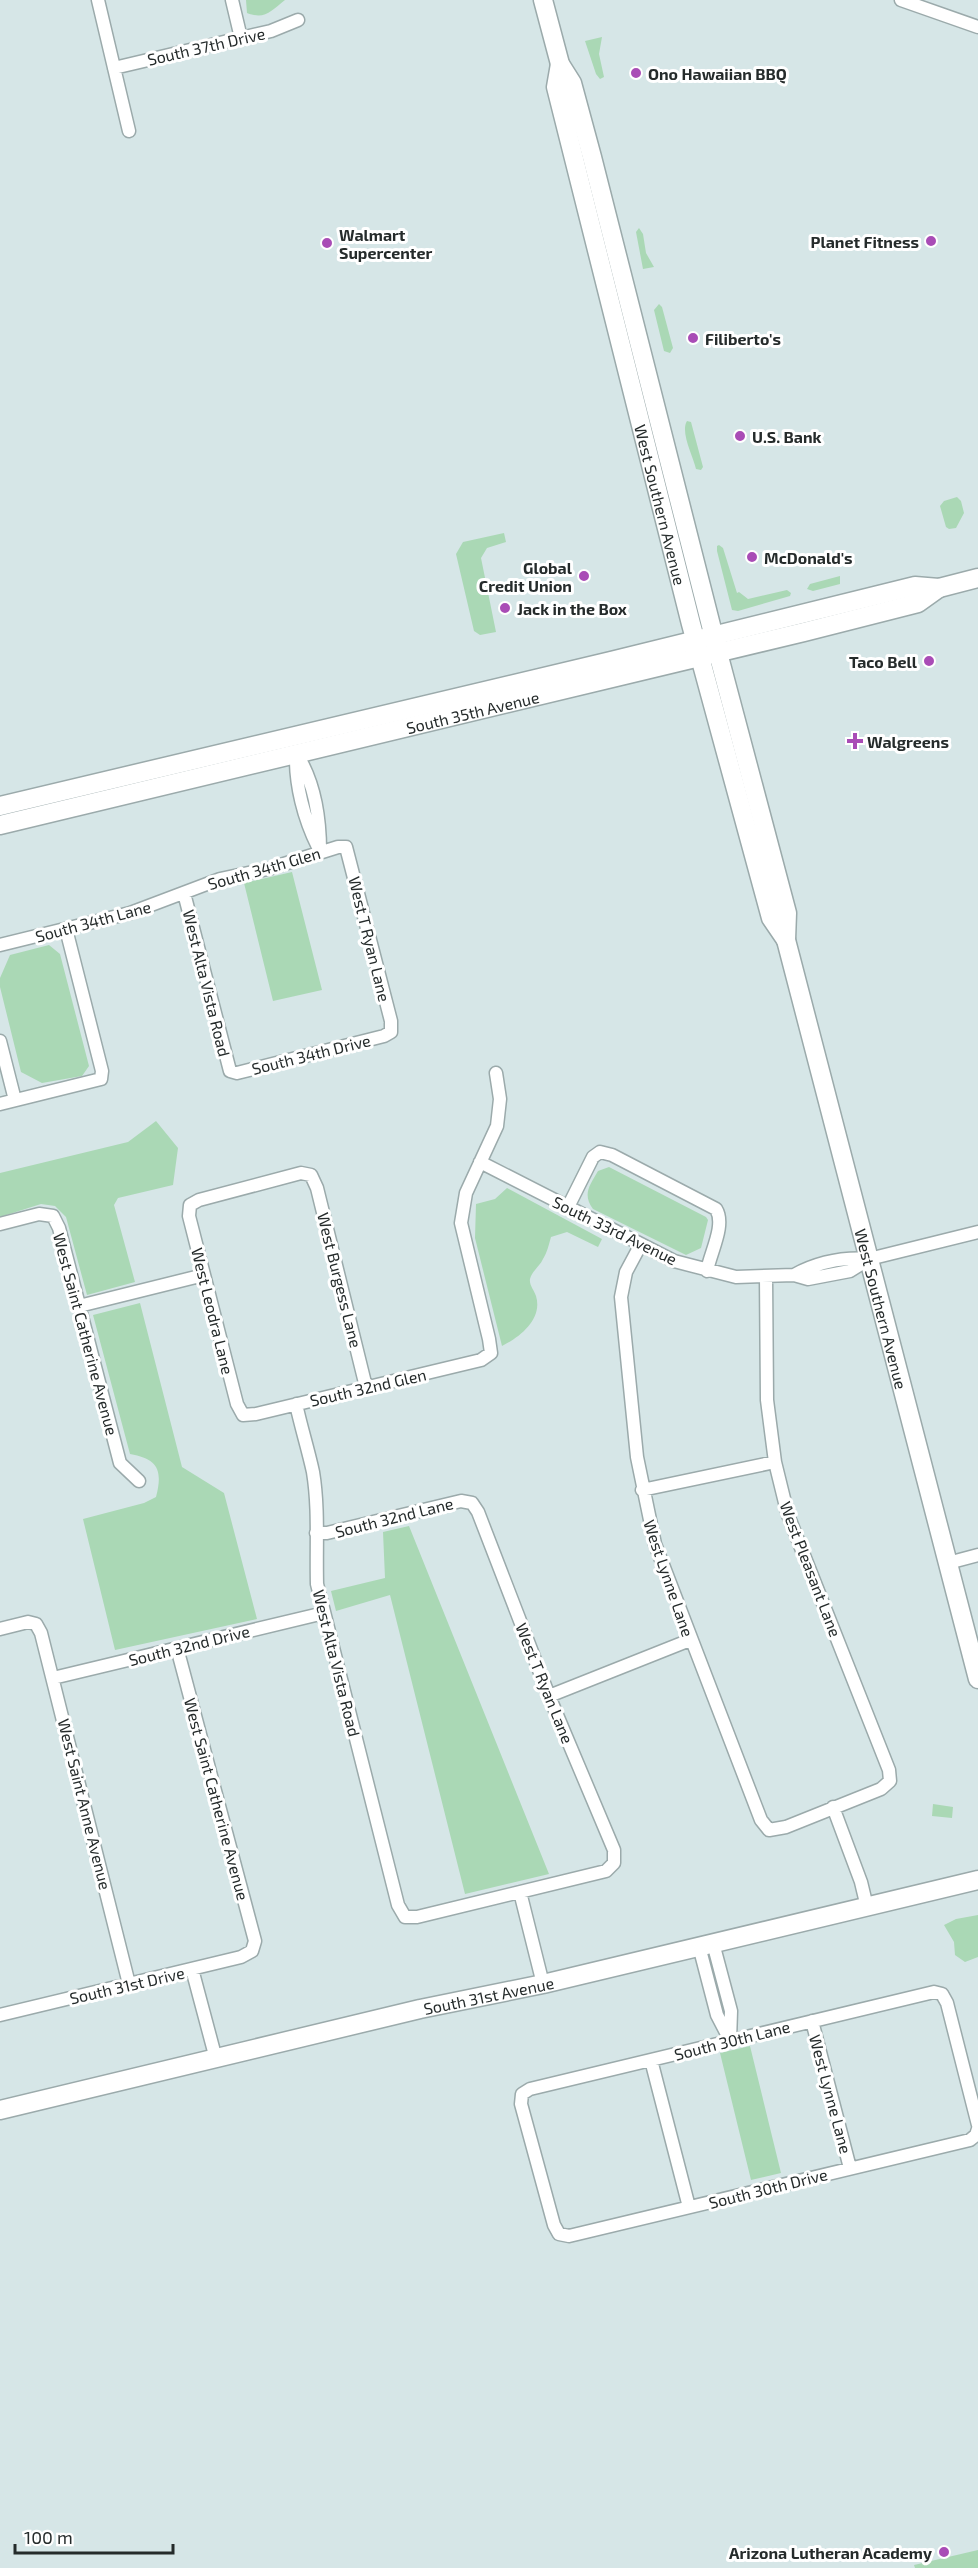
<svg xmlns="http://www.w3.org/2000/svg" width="978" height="2568" font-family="'Exo 2',sans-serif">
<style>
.green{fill:#aad8b5}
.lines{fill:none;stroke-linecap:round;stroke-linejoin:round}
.street-casing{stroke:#9baaab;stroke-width:15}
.secondary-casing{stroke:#9baaab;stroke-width:21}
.street{stroke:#fff;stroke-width:12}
.secondary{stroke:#fff;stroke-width:18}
.poi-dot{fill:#a94cb6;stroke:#fff;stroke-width:2}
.labels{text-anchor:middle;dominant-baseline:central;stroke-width:6;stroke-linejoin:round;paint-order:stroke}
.street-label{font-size:16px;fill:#252b2b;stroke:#fff}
.poi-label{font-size:16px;font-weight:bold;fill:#252b2b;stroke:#fff;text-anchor:start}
</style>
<rect width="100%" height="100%" fill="#d6e6e7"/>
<path class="green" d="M246,0h39c-14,11 -20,20 -38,13z
M602,37l-3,17 5,23 -4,2 -4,-5 -11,-33z
M639,228l4,6 3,19 8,14 -11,2 -7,-37z
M659,304l3,3 11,41 -3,5 -6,-2 -10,-41z
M687,421l4,1 12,45 -2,3 -5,-1c-3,-13 -16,-37 -9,-48z
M957,497l4,4 3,12 -8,15 -7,1 -3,-2 -6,-21 4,-5z
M504,533l2,9 -19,6 -6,10 15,74 -16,3 -6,-4 -18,-77 7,-12z
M719,545l4,3 14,45 2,-1 9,7 39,-9 4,3 -1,3 -52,15 -6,-1 -15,-59v-5z
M840,576v8l-27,7 -6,-2 3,-5z
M292,872l30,118 -49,11 -29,-118z
M49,945l11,9 29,112 -7,10 -40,7 -21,-11 -21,-85v-9l10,-23z
M156,1121l22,27 -5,37 -55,13 -4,7 21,77 -48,13 -21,-78 -11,-11 -14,-2 -41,13v-44l128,-31z
M609,1167l97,50 2,3 -7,28 -15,7 -93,-46c-11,-15 -3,-24 5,-38z
M507,1188l95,51 -4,8 -31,-15 -16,5c-2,7 -4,16 -8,22 -3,7 -11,12 -13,20 -1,6 4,11 6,17 7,23 -16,41 -34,50l-27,-108 1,-34 19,-5z
M140,1303l42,164 42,26 33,126 -142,31 -32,-131 61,-16 12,-6c7,-27 2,-38 -26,-43l-37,-139z
M409,1526l140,348 -84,20 -75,-299 -54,16 -5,-20 54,-13 -2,-46z
M933,1804l20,3 -1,11 -20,-2z
M978,1915v42l-13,5 -10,-7 -1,-13 -10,-17 12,-6z
M750,2046l31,127 -30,7 -31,-127z
M978,2550v18h-63l-1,-3z"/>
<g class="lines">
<defs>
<path id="street" d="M98,0l31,131
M232,0l9,38
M901,0l77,27
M114,68l157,-37 27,-11
M296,753c19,29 24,65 24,98
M296,753c-1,32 8,66 22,94
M0,945l130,-32 90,-34 48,-10 70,-22h8l45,174v11l-7,4 -147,37 -7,-2 -46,-178
M0,1041l15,59
M0,1104l101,-25 1,-8 -36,-142
M480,1162l194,99 62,16 58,-2 14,4 42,-8 19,-12 109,-27
M568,1207l25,-50 7,-5 12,3 104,54c10,16 -6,44 -9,62
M0,1224l39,-10 14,2 6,12 61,235 19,18
M641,1244l-15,28 -5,25 16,160 18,87 106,276 8,10 17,-3 95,-38 9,-8 -1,-11 -101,-255 -13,-53 -8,-62 -1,-123
M794,1275c24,-13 48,-18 75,-16
M79,1306l125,-31
M366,1387l-49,-199 -6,-13 -10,-2 -102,27 -9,5 -1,11 48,188 6,11 13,-1 225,-54 10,-7 -2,-14 -28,-116 5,-30 31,-67 3,-27 -4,-26
M296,1404c5,23 12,45 17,68 6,36 3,75 4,112l81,321 7,12h12l189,-46 8,-8v-13l-65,-154 -71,-184 -6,-9 -11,-2 -134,32h-11
M642,1490l133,-28
M948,1563l30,-8
M0,1629l28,-7 8,2 5,9 88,351
M53,1678l271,-65
M549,1696l141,-56
M833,1807l28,75 6,25
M520,1892l23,92
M713,1943l18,68 -1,30
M699,1946l18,69 13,25
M192,1969l24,90
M0,2015l241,-58 11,-6 3,-10 -78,-293
M812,2021l38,147
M651,2060l38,147
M978,2125l-31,-122 -5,-9 -8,-2 -404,97 -8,5 -1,10 33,121 5,9 10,2 401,-96 6,-5 2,-6"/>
<g id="secondary">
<path id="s1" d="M543,0l17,64 12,19 20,74 126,496 69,260 -1,27 192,739"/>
<path id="s2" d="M560,64l-4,23 135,537 80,294 15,22"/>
<path d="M0,806l611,-145 304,-75 24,2 39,-10"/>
<path id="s3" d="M0,825l804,-193 114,-29 21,-15"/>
<path id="s4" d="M0,2110l420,-101 123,-25 435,-104"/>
</g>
</defs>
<use href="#street" class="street-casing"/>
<use href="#secondary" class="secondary-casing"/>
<use href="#street" class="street"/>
<use href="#secondary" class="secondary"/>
</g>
<g class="poi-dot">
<circle cx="636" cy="73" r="6"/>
<circle cx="931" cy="241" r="6"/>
<circle cx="327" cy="243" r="6"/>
<circle cx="693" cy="338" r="6"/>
<circle cx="740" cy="436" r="6"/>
<circle cx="752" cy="557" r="6"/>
<circle cx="584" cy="576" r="6"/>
<circle cx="505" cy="608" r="6"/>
<circle cx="929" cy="661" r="6"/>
<path d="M852 732h6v6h6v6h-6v6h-6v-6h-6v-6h6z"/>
<circle cx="944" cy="2552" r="6"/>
</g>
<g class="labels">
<g class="street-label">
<text transform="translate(206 46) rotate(-13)">South 37th Drive</text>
<text stroke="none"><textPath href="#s2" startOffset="454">West Southern Avenue</textPath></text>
<text stroke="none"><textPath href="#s3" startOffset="486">South 35th Avenue</textPath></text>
<text transform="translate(264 868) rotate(-16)">South 34th Glen</text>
<text transform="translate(93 921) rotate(-15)">South 34th Lane</text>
<text transform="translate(370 939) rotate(76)">West T Ryan Lane</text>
<text transform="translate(207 983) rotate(76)">West Alta Vista Road</text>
<text transform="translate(311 1054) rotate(-14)">South 34th Drive</text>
<text transform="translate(615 1230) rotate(26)">South 33rd Avenue</text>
<text transform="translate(340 1280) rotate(76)">West Burgess Lane</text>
<text stroke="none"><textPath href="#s1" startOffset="1354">West Southern Avenue</textPath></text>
<text transform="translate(213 1311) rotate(76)">West Leodra Lane</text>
<text transform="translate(86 1334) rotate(75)">West Saint Catherine Avenue</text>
<text transform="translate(368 1387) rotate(-13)">South 32nd Glen</text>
<text transform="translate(394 1517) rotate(-14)">South 32nd Lane</text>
<text transform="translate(811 1569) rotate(69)">West Pleasant Lane</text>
<text transform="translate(669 1578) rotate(71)">West Lynne Lane</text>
<text transform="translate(189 1645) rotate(-14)">South 32nd Drive</text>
<text transform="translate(337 1663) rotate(76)">West Alta Vista Road</text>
<text transform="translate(545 1683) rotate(68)">West T Ryan Lane</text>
<text transform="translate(217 1799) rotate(75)">West Saint Catherine Avenue</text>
<text transform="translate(85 1804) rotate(76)">West Saint Anne Avenue</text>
<text transform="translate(127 1985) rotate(-13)">South 31st Drive</text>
<text stroke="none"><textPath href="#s4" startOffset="502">South 31st Avenue</textPath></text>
<text transform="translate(732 2040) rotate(-14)">South 30th Lane</text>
<text transform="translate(831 2094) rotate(75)">West Lynne Lane</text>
<text transform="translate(768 2188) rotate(-14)">South 30th Drive</text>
</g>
<g class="poi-label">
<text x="648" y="73">Ono Hawaiian BBQ</text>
<text x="339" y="234">Walmart<tspan x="339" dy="18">Supercenter</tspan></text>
<text x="919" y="241" text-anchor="end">Planet Fitness</text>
<text x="705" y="338">Filiberto's</text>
<text x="752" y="436">U.S. Bank</text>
<text x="764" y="557">McDonald's</text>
<text x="572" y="567" text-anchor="end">Global<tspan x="572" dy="18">Credit Union</tspan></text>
<text x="517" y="608">Jack in the Box</text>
<text x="917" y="661" text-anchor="end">Taco Bell</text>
<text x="867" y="741">Walgreens</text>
<text x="932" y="2552" text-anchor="end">Arizona Lutheran Academy</text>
</g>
</g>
<path d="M15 2544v9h158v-9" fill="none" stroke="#252b2b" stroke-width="3"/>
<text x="24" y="2544" font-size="18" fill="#252b2b" stroke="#ffffff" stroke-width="4.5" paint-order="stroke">100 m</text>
</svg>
